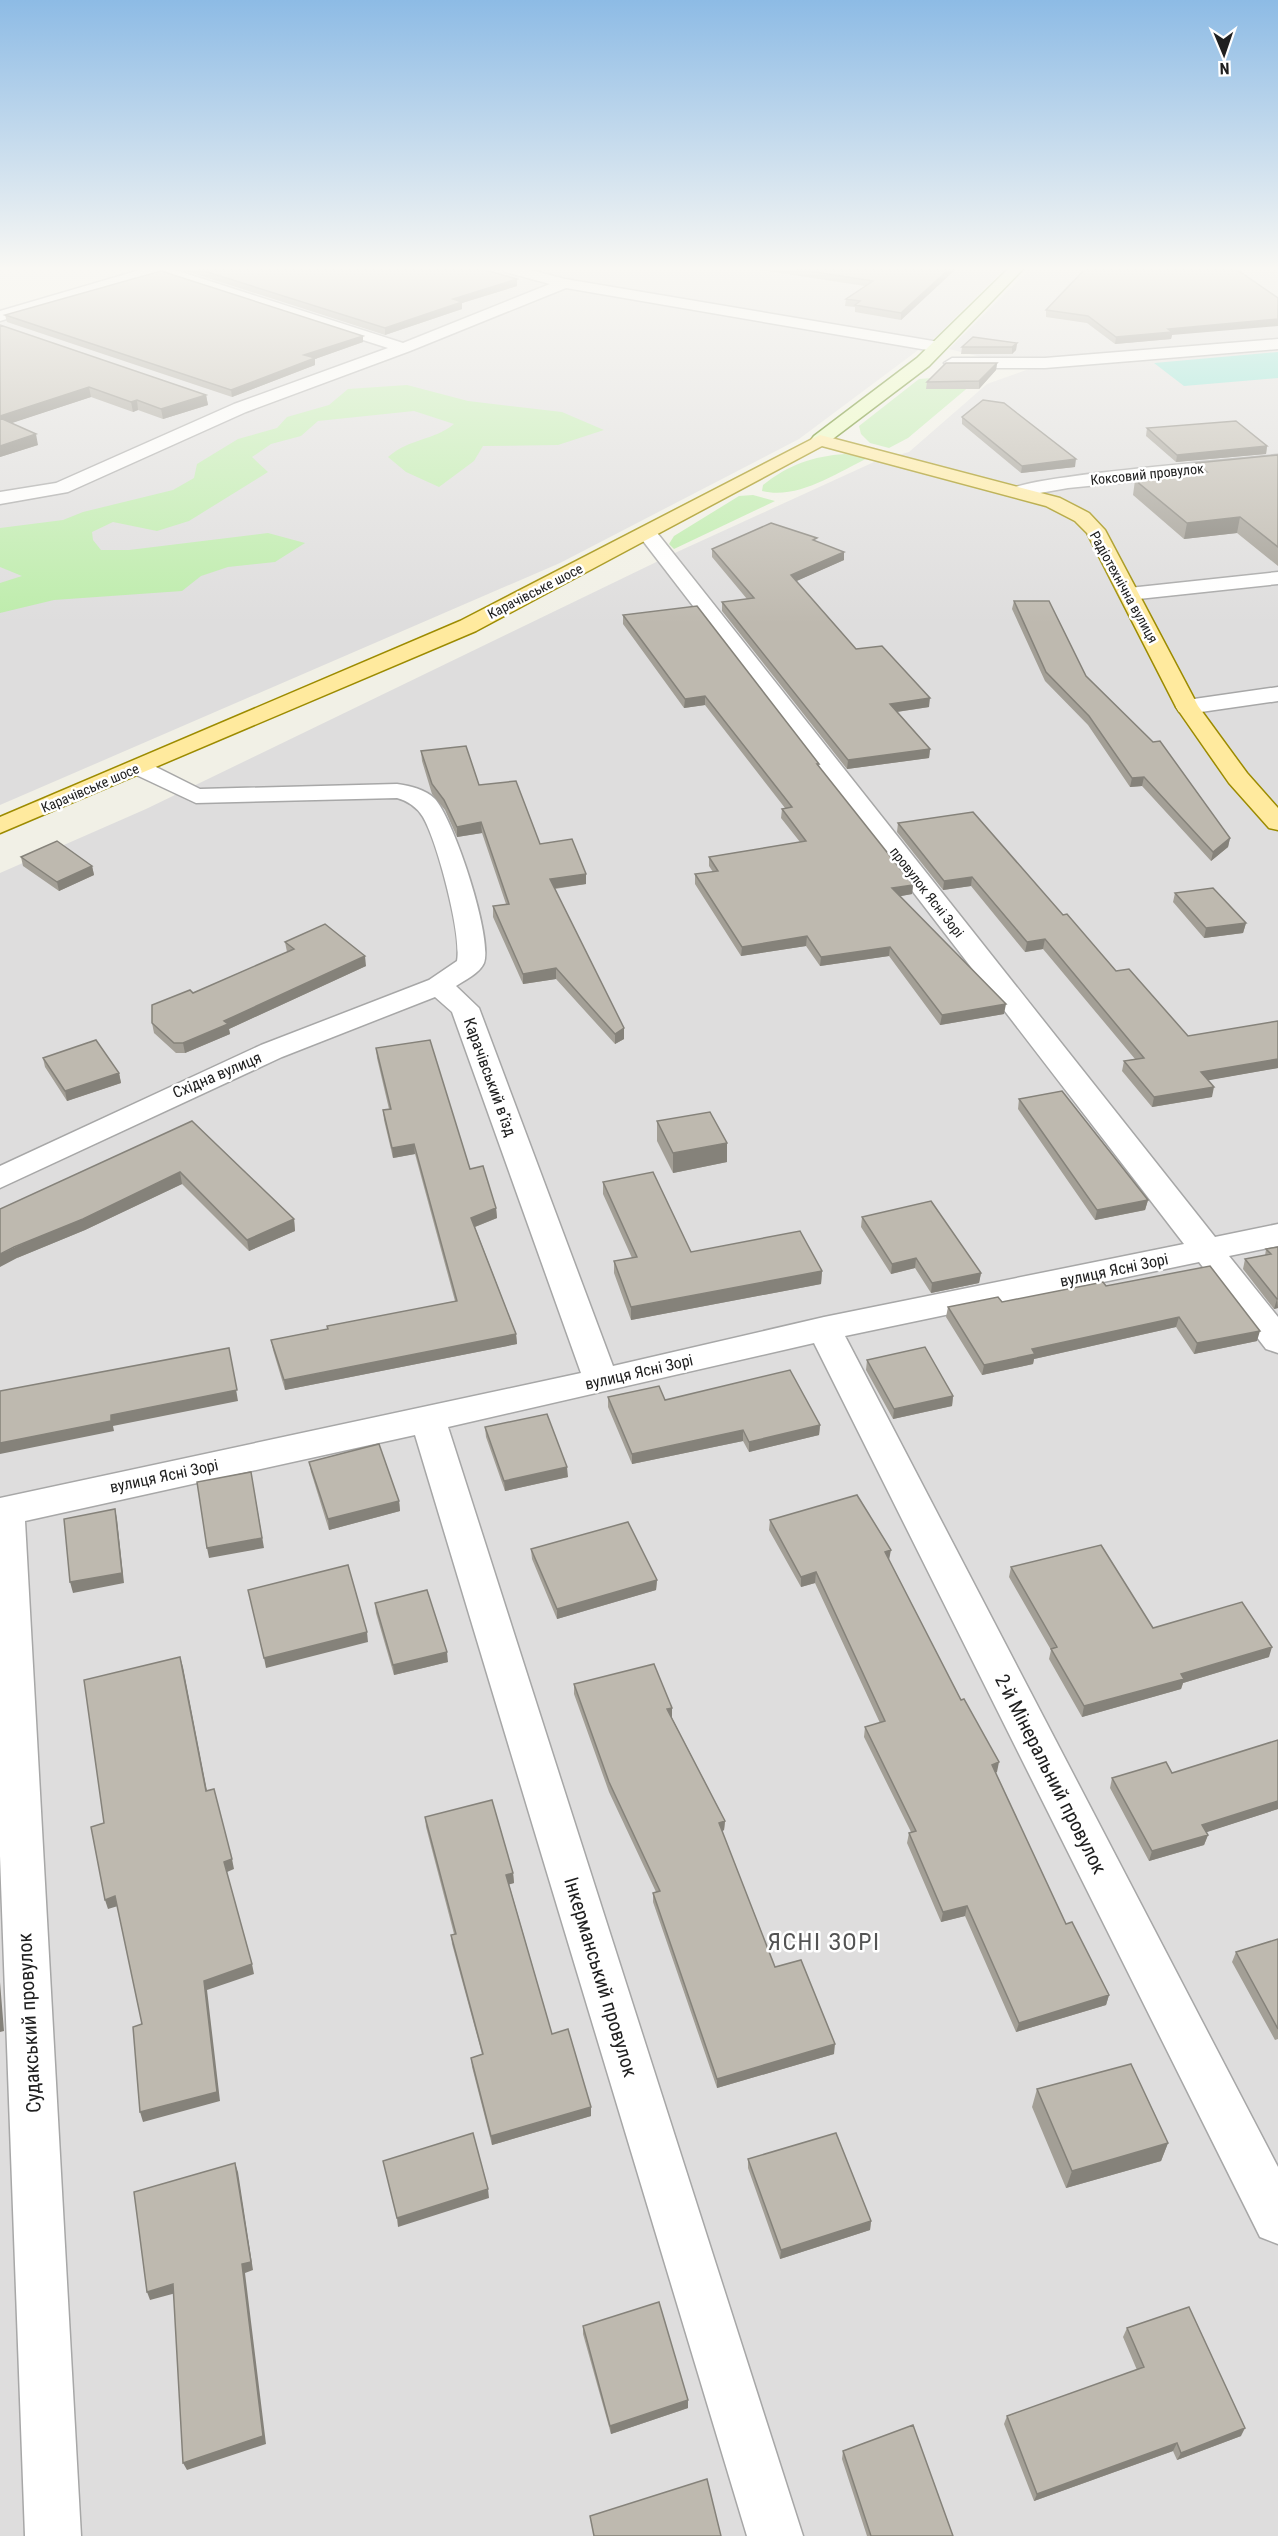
<svg xmlns="http://www.w3.org/2000/svg" width="1278" height="2536" font-family="'Roboto Condensed',sans-serif">
<style>
.residential{fill:#dedddd}
.grass{fill:#bdecab}
.pitch{fill:#82e2d2}
.lines{fill:none;stroke-linecap:round;stroke-linejoin:round}
.street-casing{stroke:#a7a7a7;stroke-width:3}
.secondary-casing{stroke:#547d01;stroke-width:3}
.primary-casing{stroke:#9c8b00;stroke-width:3}
.street{fill:#fff;fill-rule:evenodd}
.secondary{fill:#eafcba;fill-rule:evenodd}
.primary{fill:#ffea9e;fill-rule:evenodd}
.wall{fill:#a39f96}
.shaded-wall{fill:#85827a}
.building{fill:#beb9af;stroke:#85827a;stroke-width:1.5}
.labels{text-anchor:middle;dominant-baseline:central;stroke-width:5;stroke-linejoin:round;paint-order:stroke}
.far-street-label{font-size:14px;fill:#202020;stroke:#fff}
.street-label{font-size:16px;fill:#202020;stroke:#fff}
.near-street-label{font-size:20px;fill:#202020;stroke:#fff}
.near-quarter-label{font-size:24px;letter-spacing:1.5px;fill:#535353;stroke:#fff}
</style>
<rect width="100%" height="100%" fill="#f1f0e6"/>
<path class="residential" d="M143,269h861l-67,67 -138,103 -239,124 -560,242v-496z
M1030,269h248v2267h-1278v-1663l146,-64 531,-257 197,-90 35,-10 78,-68 42,-15 -80,-20z"/>
<path class="grass" d="M945,377l26,8 -63,53 -19,10 -19,-5 -9,-9 -2,-8 60,-47z
M407,385l61,16 94,11 42,18 -46,15 -75,1 -9,15 -35,26 -33,-15 -18,-15c22,-19 45,-16 66,-33l-40,-13 -96,10 -17,15 -30,8 -19,13 16,15 -79,49 -32,10 -44,-9 -21,10 1,8 8,10h28l139,-17 37,10 -30,19 -47,5 -27,9 -19,15 -128,9 -54,13v-30l22,-7 -22,-9v-39l63,-8 20,-8 90,-22 21,-12 3,-14 41,-25 39,-11 10,-11 42,-12 19,-16z
M845,454l23,4c-32,15 -70,42 -106,33l1,-6c25,-20 50,-29 82,-31z
M753,495l22,6 -101,48 -5,-5 5,-8 65,-40z"/>
<path class="pitch" d="M1278,352v26l-94,8 -30,-23z"/>
<g class="lines">
<defs>
<path id="street" d="M143,269h29l231,74 147,-59 -45,-12 -2,-3h24l38,10 374,63 8,5 -8,5 -373,-64 -156,63 -164,61 -178,80 -68,12v-12l56,-9 178,-79 154,-56 -231,-74 -157,47v-10z
M1278,339v10l-233,19h-93l-8,-5 8,-5h93z
M1278,455v12l-210,21 -51,9 -9,-6c10,-15 236,-32 270,-36z
M647,527l7,2 561,708 63,-13v22l-49,10 49,61v36l-12,-4 -67,-87 -354,74 433,831v77l-18,-7 -446,-894 -366,84 355,1109h-56l-332,-1101 -390,86 56,1015h-56l-25,-680v-358l581,-125 -129,-361 -17,-15 -153,60 -282,131v-22l261,-121 168,-65 28,-19c5,-27 -20,-120 -34,-144 -6,-10 -15,-16 -26,-19l-201,5 -66,-31 -4,-5 4,-5h16l54,27 197,-5c13,2 28,5 38,15 19,21 58,139 49,164 -4,10 -19,17 -28,23l23,22 134,358 211,-49 360,-73 -544,-707 -3,-4 3,-4z
M1278,572v12l-149,16 -7,-2 -3,-4 3,-4 7,-2z
M1278,687v14l-91,13 -8,-2 -3,-5 3,-5 8,-2z"/>
<path id="secondary" d="M1008,269h15l-94,97 -103,78h-12l-3,-4 3,-4 103,-78z"/>
<path id="primary" d="M820,435l240,63 29,15 16,17 93,176 49,67 31,35v22l-9,-2 -40,-45 -53,-76 -89,-174 -12,-12 -29,-15 -224,-60 -346,185 -476,202v-16l460,-196z"/>
</defs>
<use href="#street" class="street-casing"/>
<use href="#secondary" class="secondary-casing"/>
<use href="#primary" class="primary-casing"/>
<use href="#street" class="street"/>
<use href="#secondary" class="secondary"/>
<use href="#primary" class="primary"/>
</g>
<path class="wall" d="M185,269h297l35,10v7l-55,17v6l-77,26 -199,-64z
M753,269h203l-55,51 -46,-8v-5l-10,-1 1,-7 19,-13z
M1085,269l87,66 -1,4 -56,5 -28,-21 -41,-6v-7z
M5,315l358,21v6l-48,17v6l-83,32 -225,-75z
M0,325l206,70 2,10 -45,14 -25,-9 -5,2 -42,-15 -80,26 27,22 -38,12z
M1017,343l-1,7 -4,4h-51l1,-7z
M997,363l-1,7 -17,19h-53l1,-7z
M962,417l113,50 -54,6 -59,-49z
M1147,428l120,18 -1,8 -90,8 -30,-26z
M1278,455v111l-41,-33 -53,6 -51,-44 2,-15 59,-6 2,-11z
M816,541l28,19 -48,21 60,68 73,58 -32,5 33,37 -1,9 -82,11 -125,-158v-9l25,-3 -35,-42v-8z
M1014,601l72,75 144,162 -2,9 -17,14 -69,-75 -12,1 -42,-62 -43,-44 -33,-72z
M623,615l196,152 94,118 -1,9 -12,2 104,118 -64,11 -51,-69 -69,10 -14,-20 -65,10 -46,-72v-10l18,-2 -4,-6v-9l91,-15 -19,-24 1,-9 3,-1 -80,-103 -21,3 -61,-84z
M421,751l58,34 61,59 46,30v10l-31,5 69,150 -9,5 -59,-65 -33,5 -30,-67v-11l13,-2 -24,-71 -25,4 -12,-27 -13,-16 -10,-33z
M898,823l165,92 53,56 72,65 90,-15v47l-70,12 4,17 -60,10 -30,-36 2,-10 11,-2 -92,-110 -18,3 -54,-66 -28,4 -46,-58z
M21,857l71,9 2,9 -35,16 -36,-25z
M1175,893l71,30 -3,10 -39,5 -31,-36z
M285,942l81,24 -137,63 1,5 -45,19h-9l-22,-20 -2,-10 41,-30 94,-41z
M376,1048l94,121 26,39 1,10 -22,9 41,107 1,10 -232,46 -12,-40 -2,-10 57,-11 127,-28 -40,-147 -22,4 -9,-38 -1,-10 6,-1 -12,-51z
M43,1058l76,15 2,10 -54,18 -22,-34z
M1019,1099l129,101 -3,10 -50,10 -77,-111z
M192,1121l102,98 1,12 -46,20 -67,-67 -97,46 -68,28z
M657,1121l70,22v19l-54,11 -16,-32z
M603,1182l88,70 131,19 -1,13 -190,36 -17,-47v-12l18,-3 -29,-64z
M862,1217l119,56 -2,10 -48,10 -16,-25 -24,6 -30,-47z
M1278,1247v61l-4,1 -31,-40 2,-10 20,-3 1,-7z
M1106,1286l151,55 -63,13 -18,-27 -142,32 -1,5 -51,11 -36,-58 2,-10 54,-5z
M867,1360l86,36 -1,10 -59,13 -27,-49z
M608,1397l57,3 155,25 -1,10 -70,17 -6,-11 -111,23 -24,-57z
M485,1427l83,50 -63,14 -19,-54z
M309,1462l90,39 1,10 -71,19 -18,-58z
M770,1520l119,40 108,212 -2,1 71,151 43,71 -3,10 -90,27 -51,-116 -24,6 -34,-79 2,-10 2,-1 -47,-95 1,-10 15,-4 -65,-140 -14,4 -32,-57z
M531,1549l126,31 -1,10 -99,29 -25,-60z
M1011,1567l142,61 116,29 -86,26 -2,6 -99,28 -33,-58 2,-9 -42,-73z
M375,1603l73,59 -54,13 -18,-62z
M574,1684l98,24v10l53,103 -1,9 -2,1 53,136 59,87 -117,34 -64,-186v-9l3,-1 -47,-100 -35,-98z
M1172,1773l106,36 -72,23 2,3 -4,10 -55,16 -39,-73 2,-10z
M425,1817l88,56 1,10 -5,1 43,150 39,73v9l-99,29 -20,-78 -1,-9 11,-4 -30,-110 -1,-9 3,-1 -28,-107z
M1278,1939v100l-3,1 -43,-78 4,-10z
M1037,2089l131,54 -7,18 -95,27 -34,-81z
M748,2159l123,62 -1,9 -90,29 -32,-91z
M583,2326l105,82 -77,26 -28,-100z
M1127,2328l114,108 -64,24 -4,-9 -139,50 -30,-77 3,-8 130,-46 -14,-33z
M843,2451l110,85h-86l-25,-77z"/>
<path class="shaded-wall" d="M949,269h7l-55,51v-7z
M517,279v7l-55,17v6l-77,26v-7l68,-29z
M1278,319v7l-106,9 -1,4 -56,5 1,-7 52,-8z
M363,336v6l-48,17v6l-83,32 -1,-7 73,-35z
M1017,343l-1,7 -4,4v-7z
M997,363l-1,7 -17,19v-8z
M89,387l2,10 -91,30v-11z
M206,395l2,10 -45,14 -2,-10z
M137,400l1,10 -5,2 -2,-10z
M36,434l2,11 -38,12v-11z
M1267,446l-1,8 -90,8 1,-7z
M1076,459l-1,8 -54,6 1,-7z
M1240,517l-3,16 -53,6 3,-16z
M844,552v8l-54,24 1,-9z
M705,696v9l-21,3 1,-9z
M930,698l-1,9 -40,6 1,-9z
M930,749l-1,9 -82,11 1,-9z
M1144,777l-2,9 -12,1 2,-9z
M481,822l1,11 -25,4v-10z
M1230,838l-2,9 -17,14 2,-9z
M92,866l2,9 -35,16 -2,-9z
M586,874v10l-36,5v-10z
M972,877l-1,9 -28,4 1,-9z
M913,885l-1,9 -21,4 1,-10z
M1246,923l-3,10 -39,5 2,-10z
M807,936l-1,10 -65,10 1,-9z
M1045,939l-2,10 -18,3 2,-10z
M890,947l-1,9 -69,10 1,-9z
M365,956l1,10 -137,63 1,5 -45,19 -2,-10 41,-22z
M556,968v11l-33,5v-10z
M1006,1004l-2,10 -64,11 2,-10z
M624,1028v11l-9,5v-10z
M1278,1059v9l-79,14 2,-10z
M119,1073l2,10 -54,18 -2,-10z
M1214,1087l-2,10 -60,10 2,-10z
M727,1143v19l-54,11v-20z
M414,1144l1,10 -22,4 -1,-10z
M180,1172l2,12 -97,46 -68,28 -17,9v-13z
M1148,1200l-3,10 -50,10 2,-10z
M496,1208l1,10 -25,10 -1,-10z
M294,1219l1,12 -46,20 -2,-11z
M916,1258l-1,10 -24,6 1,-10z
M822,1271l-1,13 -190,36v-13z
M981,1273l-2,10 -48,10 1,-10z
M1277,1299l1,9 -4,1z
M1179,1317l-3,10 -142,32 -1,5 -51,11 2,-10 48,-16z
M1260,1331l-3,10 -63,13 3,-11z
M516,1334l1,10 -232,46 -1,-10z
M229,1348l9,53 -125,25 1,5 -114,23v-11l111,-28z
M953,1396l-1,10 -59,13 1,-10z
M820,1425l-1,10 -70,17v-10z
M743,1430v11l-111,23v-10z
M567,1467l1,10 -63,14 -1,-10z
M251,1472l13,76 -55,10 -2,-10z
M399,1501l1,10 -71,19 -1,-11z
M115,1509l2,10 7,64 -51,10 -3,-11z
M891,1550l-2,10 -4,-8z
M816,1572l-1,11 -14,4v-10z
M657,1580l-1,10 -99,29v-10z
M367,1632l1,10 -102,26 -2,-10z
M1272,1647l-3,10 -86,26 -2,6 -99,28 2,-11 97,-32z
M447,1652l1,10 -54,13 -1,-10z
M180,1657l3,10 26,134 -3,-10z
M672,1708v10l-5,-9z
M999,1762l-2,10 -7,3 2,-10z
M1278,1801v8l-80,26 4,-10z
M725,1821l-1,9 -5,3v-10z
M1208,1835l-4,10 -55,16 3,-10z
M232,1859l2,10 -7,3 -3,-10z
M513,1873l1,10 -7,2 -1,-10z
M115,1896l3,10 -10,3 -3,-9z
M967,1906l-2,10 -24,6 2,-10z
M252,1964l2,10 -47,16 13,111 -77,21 -3,-10 64,-131z
M0,1982l4,49 -4,1z
M1109,1995l-3,10 -90,27 3,-9z
M835,2044l-1,10 -117,34v-9z
M591,2107v9l-99,29 -1,-9z
M1168,2143l-7,18 -95,27 6,-17z
M235,2163l3,9 15,98 -8,3 21,171 -79,26 -4,-7z
M488,2189l1,9 -91,29 -1,-9z
M871,2221l-1,9 -90,29 1,-9z
M173,2284l3,9 -26,7 -3,-8z
M688,2400v8l-77,26 -1,-8z
M1245,2428l-4,8 -64,24 4,-7z
M1177,2443l-4,8 -139,50 3,-7z"/>
<path class="building" d="M198,269h284l35,10 -64,20 9,3 -77,26z
M796,269h153l-48,44 -46,-8 5,-4 -14,-2 27,-18z
M1085,269h151l42,29v21l-110,10 4,3 -56,5 -28,-21 -42,-6z
M161,271l202,65 -59,19 11,3 -84,32 -226,-75z
M0,325l206,70 -45,14 -24,-9 -6,2 -42,-15 -89,29z
M973,337l44,6 -5,4h-50z
M946,363h51l-18,18 -52,1z
M983,400l21,3 72,56 -54,7 -60,-49z
M0,418l36,16 -36,12z
M1236,421l31,25 -90,9 -30,-27z
M1278,455v92l-38,-30 -53,6 -52,-43 72,-8 -11,-9z
M771,523l46,15 -4,2 31,12 -53,23 65,74 26,-3 48,52 -40,6 40,45 -82,11 -126,-158 32,-4 -42,-49z
M1014,601h35l37,75 67,66 7,-1 70,97 -17,14 -69,-75 -12,1 -43,-62 -43,-44z
M697,606l122,158h-2l96,121 -21,3 114,116 -64,11 -52,-68 -69,10 -14,-21 -65,11 -47,-73 23,-3 -9,-14 97,-16 -24,-32 10,-2 -87,-111 -20,3 -62,-84z
M466,746l13,39 37,-4 24,63 32,-5 14,35 -36,5 74,149 -9,6 -59,-66 -33,6 -30,-68 16,-2 -28,-82 -24,5 -13,-27 -12,-16 -11,-33z
M973,812l90,103 4,-1 49,57 13,-2 59,67 90,-15v38l-77,13 13,15 -60,10 -30,-36 20,-3 -99,-119 -18,3 -55,-65 -28,4 -46,-58z
M57,841l35,25 -35,16 -36,-25z
M1213,888l33,35 -40,5 -31,-35z
M325,924l40,32 -141,65 4,3 -45,19h-9l-22,-20v-18l38,-15 3,3 101,-44 -9,-7z
M96,1040l23,33 -54,18 -22,-33z
M430,1040l40,129 13,-3 13,42 -25,10 45,116 -232,46 -13,-40 57,-11 -1,-3 130,-25 -43,-157 -22,4 -9,-38 8,-1 -15,-61z
M1062,1091l86,109 -51,10 -78,-111z
M710,1112l17,31 -54,10 -16,-32z
M192,1121l102,98 -47,21 -67,-68 -97,47 -69,28 -14,7v-45z
M653,1172l38,80 109,-21 22,40 -191,36 -17,-46 23,-4 -34,-75z
M931,1201l50,72 -49,10 -16,-25 -24,6 -30,-47z
M1278,1247v52h-1l-32,-40 26,-5 -5,-5z
M1210,1266l50,65 -63,12 -18,-26 -147,32 3,5 -51,11 -36,-58 50,-10 4,5 101,-20 3,4z
M925,1347l28,49 -59,13 -27,-49z
M229,1348l8,42 -126,25v6l-111,22v-52z
M790,1370l30,55 -71,17 -6,-12 -111,24 -24,-57 51,-11 6,14z
M547,1414l20,53 -63,14 -19,-54z
M379,1444l20,57 -71,18 -19,-57z
M251,1472l11,66 -55,10 -10,-66z
M857,1495l34,55 -6,2 76,148 3,-1 35,63 -7,3 74,159 6,-2 37,73 -90,28 -52,-117 -24,6 -34,-79 7,-2 -51,-104 20,-6 -69,-149 -15,5 -31,-57z
M115,1509l7,64 -52,9 -6,-63z
M628,1522l29,58 -100,29 -26,-60z
M1101,1545l52,83 89,-26 30,45 -91,27 3,5 -100,27 -33,-57 6,-2 -46,-80z
M348,1565l19,67 -103,26 -16,-68z
M427,1590l20,62 -54,13 -18,-62z
M180,1657l26,134 8,-2 18,70 -8,3 28,102 -48,17 13,111 -77,20 -7,-85 9,-3 -27,-128 -10,4 -14,-73 13,-4 -20,-143z
M654,1664l18,44 -5,1 58,112 -6,2 56,144 26,-7 34,84 -118,35 -64,-186 7,-2 -51,-109 -35,-98z
M1278,1740v61l-76,24 6,10 -56,16 -40,-73 54,-16 6,11z
M492,1800l21,73 -7,2 46,159 16,-5 23,78 -100,29 -20,-78 12,-4 -32,-119 5,-1 -31,-117z
M1278,1939v90l-42,-77z
M1131,2064l37,79 -96,28 -35,-82z
M473,2133l15,56 -91,29 -14,-57z
M836,2133l35,88 -90,29 -33,-91z
M235,2163l16,99 -9,2 21,172 -80,27 -10,-179 -26,8 -13,-100z
M659,2302l29,98 -78,26 -27,-100z
M1189,2307l56,121 -64,25 -4,-10 -140,51 -30,-78 137,-49 -17,-39z
M913,2425l40,111h-82l-28,-85z
M707,2479l14,57h-127l-4,-20z"/>
<linearGradient id="sky" x2="0" y2="1"><stop stop-color="#8dbbe5"/><stop offset="0.43" stop-color="#f9f8f4"/><stop offset="1" stop-color="#f9f8f4" stop-opacity="0"/></linearGradient>
<rect width="1278" height="624" fill="url(#sky)"/>
<g class="labels">
<g class="far-street-label">
<text transform="translate(1147 474) rotate(-6)">Коксовий провулок</text>
<text transform="translate(1124 587) rotate(61)">Радіотехнічна вулиця</text>
<text transform="translate(535 591) rotate(-27)">Карачівське шосе</text>
<text transform="translate(90 788) rotate(-23)">Карачівське шосе</text>
<text transform="translate(927 892) rotate(52)">провулок Ясні Зорі</text>
</g>
<g class="street-label">
<text transform="translate(217 1075) rotate(-23)">Східна вулиця</text>
<text transform="translate(490 1077) rotate(70)">Карачівський в’їзд</text>
<text transform="translate(1114 1270) rotate(-12)">вулиця Ясні Зорі</text>
<text transform="translate(639 1372) rotate(-13)">вулиця Ясні Зорі</text>
<text transform="translate(164 1476) rotate(-12)">вулиця Ясні Зорі</text>
</g>
<g class="near-street-label">
<text transform="translate(1051 1774) rotate(63)">2-й Мінеральний провулок</text>
<text transform="translate(601 1977) rotate(73)">Інкерманський провулок</text>
<text transform="translate(29 2023) rotate(-93)">Судакський провулок</text>
</g>
<g class="near-quarter-label">
<text x="824" y="1942">ЯСНІ ЗОРІ</text>
</g>
</g>
<g transform="translate(1224 54) rotate(178)" stroke="#ffffff" stroke-width="4.5" paint-order="stroke">
<path d="M0-4.5L10 22L0 15L-10 22Z" fill="#202020"/>
<text y="-9" font-size="16" font-weight="bold" text-anchor="middle" fill="#202020">N</text>
</g>
</svg>
